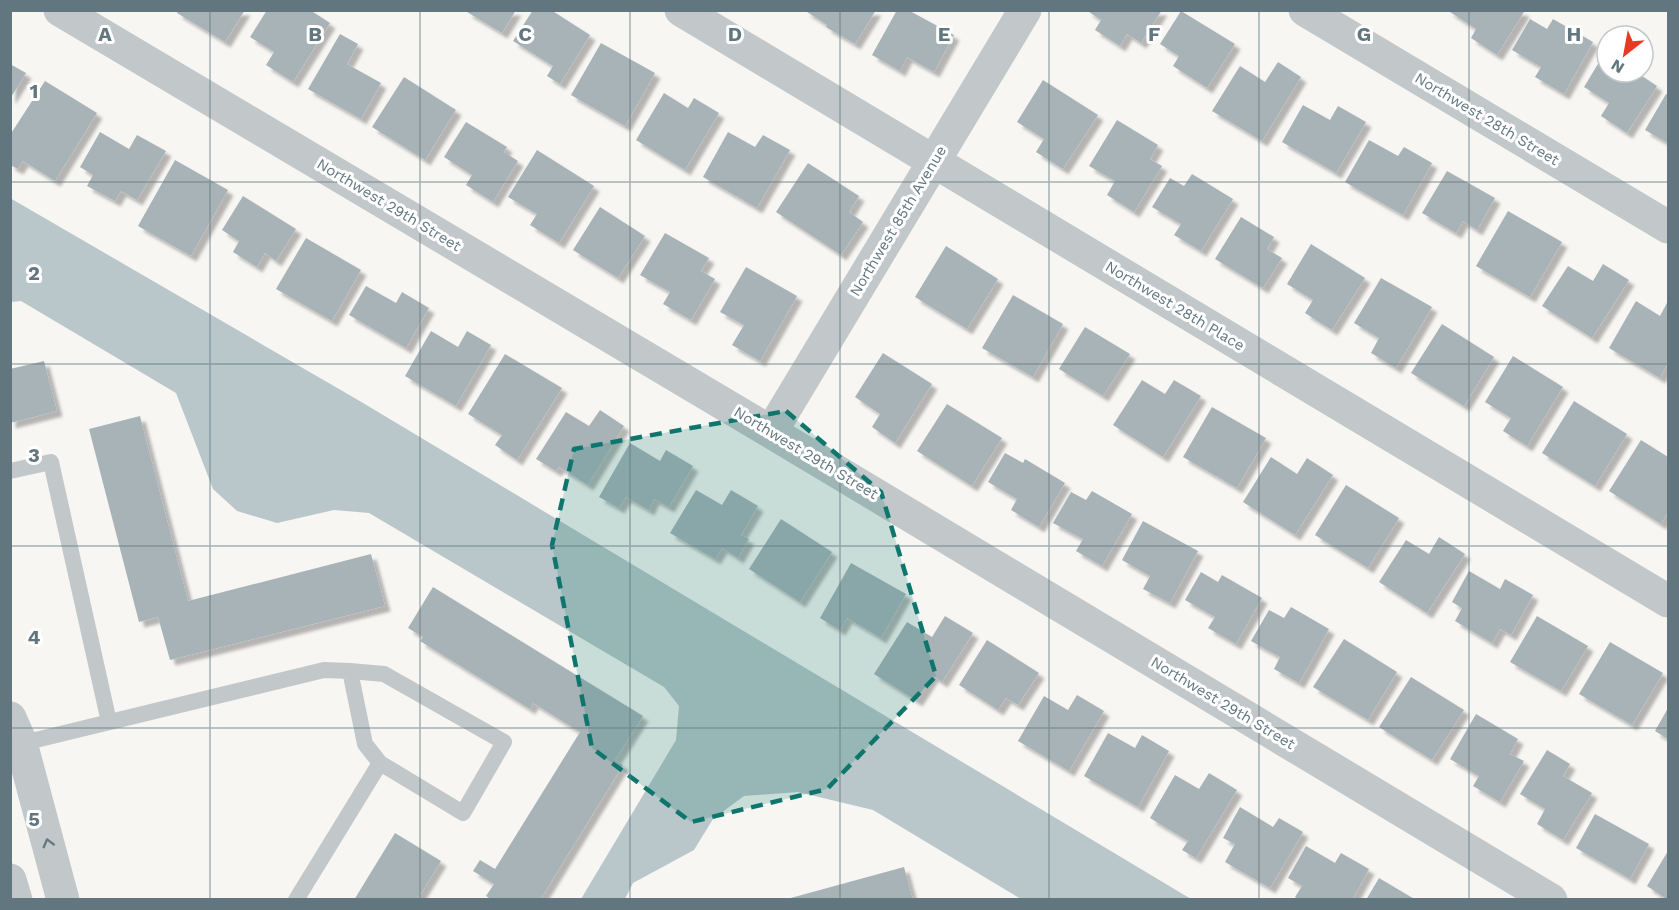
<svg xmlns="http://www.w3.org/2000/svg" width="1679" height="910" font-family="'Work Sans',sans-serif">
<style>
.water{fill:#b9c7ca}
.building{fill:#a8b3b7;filter:url(#shadow)}
.lines{fill:none;stroke-linecap:round;stroke-linejoin:round}
.service{stroke:#c2c7c9;stroke-width:16}
.minor{stroke:#c2c7c9;stroke-width:33}
.tertiary{stroke:#c2c7c9;stroke-width:33}
.oneway{stroke:#667a83}
.marked{fill:#0f766e;fill-opacity:0.2;stroke:#0f766e;stroke-width:4.5;stroke-dasharray:12 8;stroke-linejoin:round}
.grid{fill:none;stroke:#61767f;stroke-width:1.5;stroke-opacity:0.55}
.labels{text-anchor:middle;dominant-baseline:central;stroke-width:6;stroke-linejoin:round;paint-order:stroke}
.street-label{font-size:15px;fill:#61767f;stroke:#fff}
.grid-label{font-size:20px;text-anchor:middle;font-weight:bold;fill:#61767f;stroke:#fff;stroke-width:6;stroke-linejoin:round;paint-order:stroke}
</style>
<defs>
<filter id="shadow"><feDropShadow dx="5.5" dy="5.5" stdDeviation="1.5" flood-color="#0004"/></filter>
</defs>
<rect width="100%" height="100%" fill="#f7f6f3"/>
<path class="water" d="M10,198l348,202 833,499h-170l-148,-89 -75,-18 -54,4 -31,23 -19,31 -61,33 -8,16h-44l95,-159 3,-34 -15,-19 -295,-174 -35,-3 -57,13 -40,-12 -24,-22 -37,-96 -155,-92 -10,1z"/>
<path class="building" d="M178,10h67l-20,32 -48,-29z
M267,10h43l20,13 -37,59 -27,-17 8,-13 -24,-15z
M468,10h48l-14,23 -35,-21z
M533,10h18l39,25 -30,49 -13,-8 6,-10 -40,-25z
M804,10h72l-21,34 -29,-17 1,-2z
M897,10h11l46,25 -20,37 -27,-15 -7,14 -28,-16z
M1086,10h76l-21,33 -14,-9 -7,12 -25,-16 6,-10z
M1447,10h74l3,2 -27,43 -26,-17 5,-9z
M1181,11l54,33 -28,44 -34,-22 6,-10 -19,-12z
M1530,19l17,10 6,-10 40,23 -29,52 -29,-17 6,-10 -29,-17z
M340,34l18,10 -11,20 34,19 -20,36 -53,-30z
M601,43l54,30 -30,53 -54,-31z
M1607,49v23h29l21,14 -30,47 -26,-17 8,-13 -25,-16z
M1278,62l23,15 -39,64 -50,-30 28,-45 25,16z
M10,64l16,9 -16,26z
M404,77l52,33 -31,50 -53,-33z
M1043,80l55,35 -35,54 -27,-17 8,-13 -27,-17z
M45,81l52,32 -42,68 -32,-20 -5,8 -8,-4v-30z
M664,93l24,15 6,-10 25,15 -34,57 -49,-30z
M1666,94l2,1v48l-23,-13z
M1303,105l27,15 8,-14 28,16 -30,51 -54,-31z
M1117,120l41,25 -8,14 12,7 -28,46 -27,-17 8,-14 -26,-15z
M466,122l41,25 -3,5 14,9 -25,41 -27,-17 6,-10 -28,-18z
M100,132l29,17 8,-14 29,16 -29,49 -16,-9 -6,10 -28,-15 6,-11 -13,-8z
M728,132l27,15 8,-12 27,15 -33,58 -54,-31z
M1369,140l29,16 6,-9 28,16 -29,52 -58,-33z
M537,150l57,36 -35,57 -29,-18 7,-11 -29,-17z
M175,160l53,30 -37,66 -53,-30z
M808,163l51,33 -10,16 14,10 -22,33 -65,-43z
M1447,171l48,27 -18,32 -14,-9 -7,12 -34,-20z
M1192,174l41,25 -32,52 -27,-16 7,-11 -29,-17 18,-29 14,8z
M243,196l53,33 -20,32 -11,-8 -8,14 -24,-15 6,-11 -17,-11z
M600,207l45,29 -27,42 -45,-28z
M1508,211l54,31 -32,55 -54,-31z
M1241,217l33,20 -7,12 15,9 -19,30 -48,-29z
M665,233l44,25 -8,13 14,8 -24,41 -28,-16 7,-12 -30,-17z
M306,238l55,32 -29,51 -56,-32z
M1311,244l54,34 -33,52 -27,-17 8,-13 -26,-16z
M946,246l52,33 -31,50 -52,-32z
M1603,264l26,16 -37,58 -50,-32 26,-40 25,15z
M746,267l51,29 -37,65 -28,-16 12,-20 -24,-13z
M1381,278l51,29 -36,61 -25,-15 8,-15 -25,-15z
M366,286l30,17 6,-11 27,16 -23,40 -57,-33z
M1013,295l50,29 -30,53 -51,-29z
M1636,301l24,15 8,-15v62l-8,15 -51,-30z
M1442,324l52,33 -30,49 -53,-33z
M1085,327l45,27 -27,42 -44,-27z
M431,331l27,16 9,-16 24,14 -35,61 -51,-30z
M883,353l49,31 -37,59 -23,-16 8,-13 -25,-17z
M505,354l57,34 -45,72 -22,-15 7,-10 -34,-21z
M1513,356l50,31 -36,59 -24,-15 8,-13 -26,-16z
M44,361l13,50 -47,12v-54z
M1142,380l23,14 9,-14 27,16 -38,61 -50,-32z
M1574,401l53,33 -32,52 -53,-33z
M947,404l55,34 -30,48 -55,-35z
M1212,407l54,31 -29,50 -54,-31z
M600,410l24,16 -36,59 -29,-18 -3,4 -20,-12 30,-47 23,14z
M140,416l48,185 183,-47 14,52 -215,54 -12,-43 -19,5 -50,-193z
M1641,440l27,17v55l-7,12 -52,-33z
M630,443l30,18 6,-11 27,16 -24,41 -15,-8 -5,11 -23,-13 -7,11 -20,-11z
M1005,453l18,10 2,-4 40,24 -26,44 -28,-17 6,-11 -29,-17z
M1271,457l26,17 10,-16 26,17 -38,60 -52,-33z
M1346,485l53,33 -31,50 -53,-33z
M696,490l26,15 9,-15 27,16 -17,29 8,4 -11,19 -16,-10 -7,11 -45,-26z
M1092,491l40,23 -30,52 -26,-15 7,-12 -30,-16 18,-31 15,8z
M781,519l51,33 -32,50 -51,-33z
M1143,521l55,30 -28,52 -27,-14 7,-13 -28,-16z
M1439,537l26,17 -38,59 -48,-31 27,-42 23,14z
M851,563l55,31 -25,44 -34,-20 -7,12 -20,-12z
M1469,571l31,18 5,-10 28,16 -22,40 -11,-6 -8,14 -37,-22 7,-13 -10,-6z
M1201,572l17,10 4,-7 40,23 -26,46 -28,-16 7,-11 -30,-17z
M433,587l210,129 -28,44 8,5 -83,135h-48l-6,-4 8,-12 -21,-13 7,-11 15,9 85,-137 -47,-29 -3,6 -110,-68 3,-4 -15,-9z
M1291,607l38,22 -30,54 -25,-14 6,-12 -29,-16 18,-31 15,8z
M945,616l28,17 -31,49 -9,-6 -16,25 -43,-27 33,-52 25,15z
M1537,616l51,30 -27,45 -51,-29z
M1344,639l53,33 -29,48 -55,-33z
M987,640l52,33 -21,32 -12,-7 -8,12 -39,-25z
M1610,642l53,31 -31,52 -53,-31z
M1411,677l53,33 -32,50 -53,-33z
M1077,695l27,16 -35,60 -51,-30 26,-45 24,14z
M1668,708v31l-13,-8z
M1476,714l42,25 -8,15 14,7 -24,41 -27,-16 6,-10 -29,-17z
M1108,733l27,15 7,-13 27,16 -31,56 -54,-31z
M1547,750l23,14 -7,12 29,17 -29,47 -26,-16 8,-15 -25,-15z
M1209,773l28,17 -41,68 -14,-8 6,-9 -38,-23 25,-43 24,14z
M1240,807l33,20 6,-9 24,14 -33,56 -45,-26 10,-18 -12,-6z
M1595,814l54,30 -19,35 -54,-31z
M395,833l46,28 -24,39h-63z
M1306,846l29,17 6,-10 28,16 -17,31h-53l-4,-3 7,-11 -14,-8z
M1668,851v49l-21,-14z
M904,867l9,33h-126v-1z
M1379,878l37,22h-50z"/>
<g class="lines">
<path class="service" d="M10,471l41,-9 58,260
M350,671l34,3 120,68 -41,71 -83,-50 -15,-19z
M15,745l309,-75 26,1
M296,900l84,-137"/>
<path class="minor" d="M60,10l711,422 780,468
M681,10l987,591
M1305,10l363,217
M771,432l254,-422"/>
<path class="tertiary" d="M10,718l11,25 42,157
M10,880l6,20"/>
</g>
<defs><path id="oneway-chevron" d="M-2-3.5L2.5 0L-2 3.5" fill="none" stroke-width="1.6" stroke-linecap="round" stroke-linejoin="round" transform="scale(1.5)"/></defs>
<use class="oneway" href="#oneway-chevron" transform="translate(48 843) rotate(-105)"/>
<path class="marked" d="M786,411l95,81 55,184 -109,113 -136,33 -99,-74 -40,-203 22,-96z"/>
<path class="grid" d="M210,10v890M420,10v890M630,10v890M840,10v890M1049,10v890M1259,10v890M1469,10v890M10,182h1658M10,364h1658M10,546h1658M10,728h1658"/>
<g class="labels">
<g class="street-label">
<text transform="translate(1487 119) rotate(31)">Northwest 28th Street</text>
<text transform="translate(389 205) rotate(31)">Northwest 29th Street</text>
<text transform="translate(898 221) rotate(-59)">Northwest 85th Avenue</text>
<text transform="translate(1175 306) rotate(31)">Northwest 28th Place</text>
<text transform="translate(806 453) rotate(31)">Northwest 29th Street</text>
<text transform="translate(1223 703) rotate(31)">Northwest 29th Street</text>
</g>
</g>
<g class="grid-label">
<text x="105" y="41">A</text>
<text x="315" y="41">B</text>
<text x="525" y="41">C</text>
<text x="735" y="41">D</text>
<text x="944" y="41">E</text>
<text x="1154" y="41">F</text>
<text x="1364" y="41">G</text>
<text x="1574" y="41">H</text>
<text x="34" y="98">1</text>
<text x="34" y="280">2</text>
<text x="34" y="462">3</text>
<text x="34" y="644">4</text>
<text x="34" y="826">5</text>
</g>
<rect width="1679" height="910" fill="none" stroke="#61767f" stroke-width="24"/>
<g transform="translate(1625 54) rotate(211)"><circle r="28" fill="#ffffff" stroke="#c0c8cc" stroke-width="1.5"/>
<path d="M0-4.5L10 22L0 15L-10 22Z" fill="#e73923"/>
<text y="-9" font-size="16" font-weight="bold" text-anchor="middle" fill="#61767f">N</text>
</g>
</svg>
